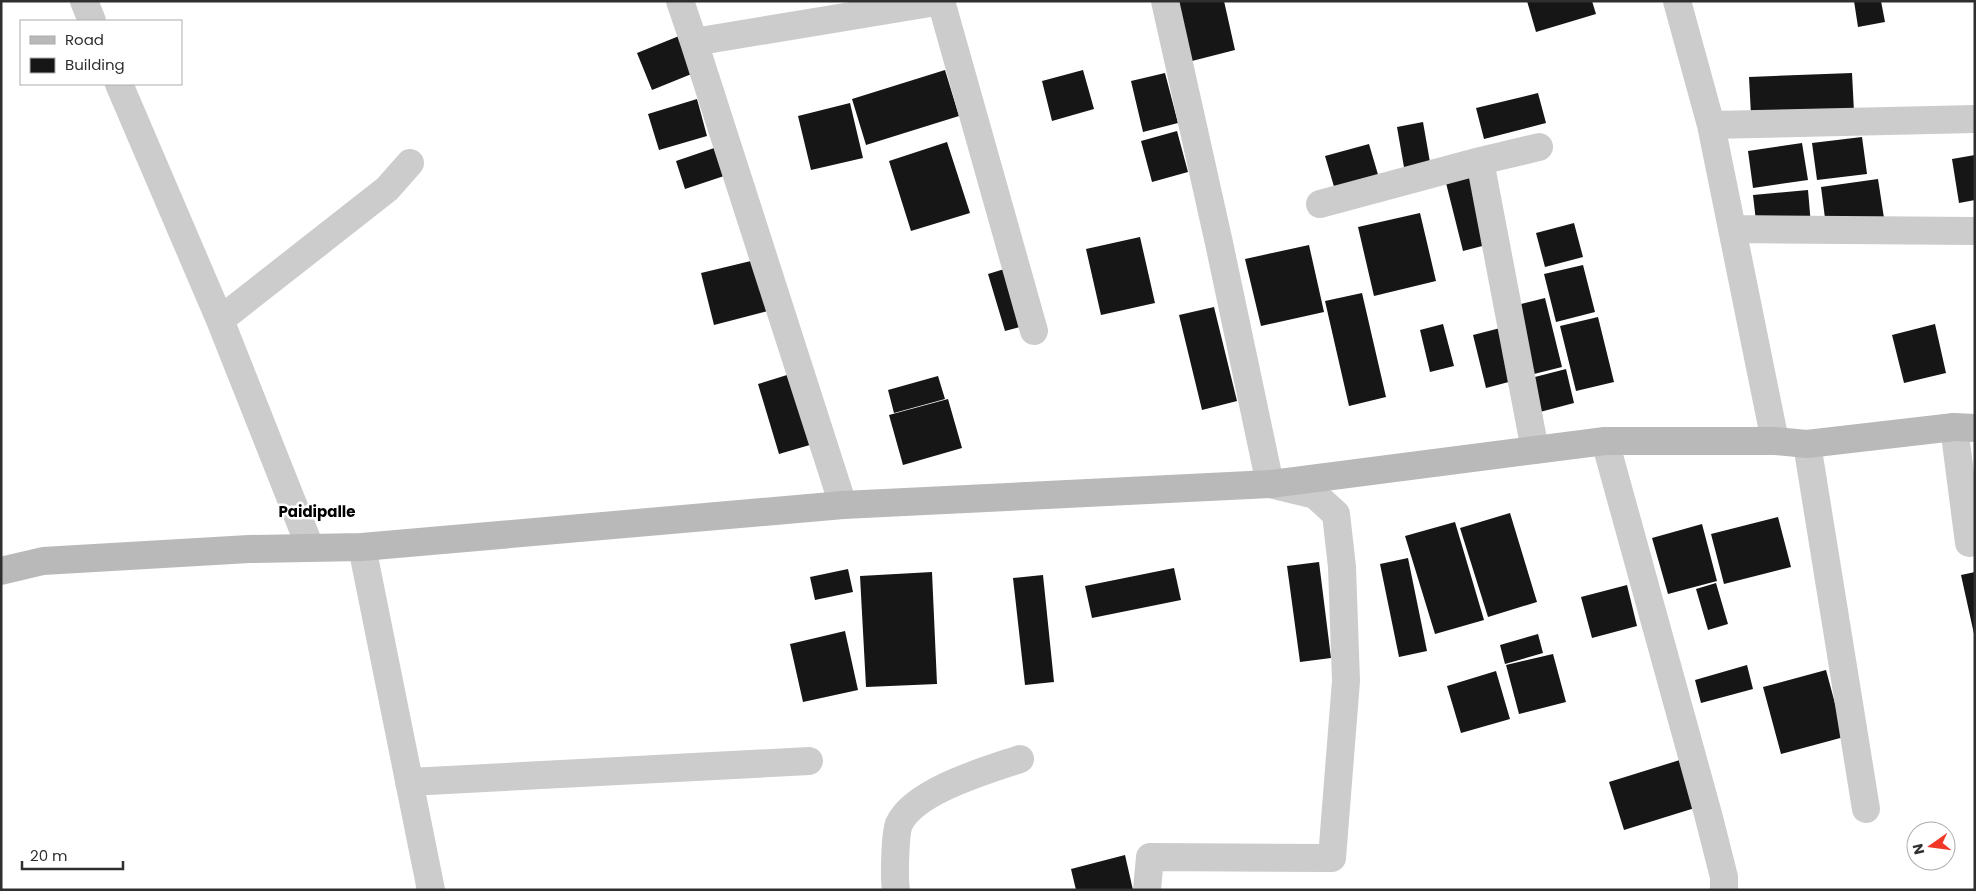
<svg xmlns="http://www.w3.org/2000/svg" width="1976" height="891" font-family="Poppins,sans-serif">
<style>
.building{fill:#161616}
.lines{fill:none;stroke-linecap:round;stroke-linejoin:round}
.street{stroke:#ccc;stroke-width:28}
.secondary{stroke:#b9b9b9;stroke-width:28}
.labels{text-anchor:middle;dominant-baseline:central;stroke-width:5;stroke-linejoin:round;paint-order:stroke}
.quarter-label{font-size:15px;font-weight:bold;fill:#000;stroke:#fff}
</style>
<rect width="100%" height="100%" fill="#fff"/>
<path class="building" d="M1178,1h46l11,49 -43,11z
M1527,1h65l4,13 -60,18z
M1854,1h27l4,21 -27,5z
M679,36l15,37 -42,17 -15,-37z
M945,70l14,46 -93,29 -14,-46z
M1083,70l11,39 -42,12 -10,-40z
M1165,73l13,50 -35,9 -12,-51z
M1852,73l2,39 -103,3 -2,-38z
M1538,93l8,30 -62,16 -8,-31z
M697,99l10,37 -48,14 -11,-36z
M850,103l13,55 -52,12 -13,-54z
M1423,122l8,46 -26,5 -8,-46z
M1177,131l11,41 -36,10 -11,-41z
M1862,137l5,37 -50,6 -5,-37z
M947,142l23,71 -59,18 -22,-70z
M1802,143l6,37 -55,8 -5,-37z
M1369,144l10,34 -44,12 -10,-34z
M723,145l10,28 -48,16 -9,-28z
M1975,155v45l-16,3 -7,-44z
M1476,172l18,71 -31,8 -18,-72z
M1878,179l6,39 -58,8 -5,-39z
M1808,190l3,35 -54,5 -4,-35z
M1420,213l16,68 -62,15 -16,-69z
M1574,223l9,34 -38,10 -9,-34z
M1140,237l15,66 -54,12 -15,-66z
M1309,245l15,67 -63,14 -16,-67z
M755,260l13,51 -54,14 -13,-52z
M1583,265l12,47 -39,10 -12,-48z
M1011,267l16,58 -22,6 -17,-57z
M1362,293l24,104 -37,9 -24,-105z
M1545,298l17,69 -32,8 -17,-69z
M1214,307l23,94 -35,9 -23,-95z
M1598,317l16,65 -38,9 -16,-65z
M1443,324l11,42 -24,6 -10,-42z
M1935,324l11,49 -42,10 -12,-48z
M1508,326l12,53 -34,9 -13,-53z
M1566,369l8,34 -34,9 -9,-34z
M800,371l20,71 -41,12 -21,-70z
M938,376l7,23 -51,14 -6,-23z
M948,399l14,49 -59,17 -14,-50z
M1510,513l27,89 -49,15 -28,-89z
M1778,517l13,50 -67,17 -13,-50z
M1455,522l29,98 -49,14 -30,-98z
M1702,524l15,57 -49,13 -16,-56z
M1408,558l19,93 -28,6 -19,-93z
M1319,562l12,96 -31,4 -13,-96z
M1174,568l7,32 -89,18 -7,-32z
M848,569l5,23 -38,8 -5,-23z
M932,572l5,112 -71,3 -6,-111z
M1975,572v61l-1,1 -13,-59z
M1043,575l11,107 -29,3 -12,-107z
M1716,583l12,41 -20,6 -12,-41z
M1627,585l10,41 -45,12 -11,-41z
M845,631l13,59 -55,12 -13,-58z
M1538,634l5,19 -38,11 -5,-19z
M1553,654l13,48 -47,12 -13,-49z
M1747,665l6,24 -52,14 -6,-23z
M1826,670l18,67 -63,17 -18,-67z
M1496,671l14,48 -49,14 -14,-47z
M1683,759l15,48 -74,23 -15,-48z
M1125,855l8,35h-57l-5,-21z"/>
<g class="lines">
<path class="street" d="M84,1l8,20
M680,1l14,41
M941,1l93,330
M1677,1l34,124 64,316
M119,84l101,236 90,227
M1711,125l264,-6
M1320,204l160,-43
M1732,229l243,2
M220,320l167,-131 23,-26
M1954,427l15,116
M1605,441l103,373 16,63v13
M1807,444l59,365
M1535,450l-55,-289 59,-14
M843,505l-149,-463 248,-41
M362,547l69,343
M409,782l400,-21
M896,890c-2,-12 -1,-56 3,-66 15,-33 88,-54 121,-65
M1147,890l3,-33 182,1 14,-177 -4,-114 -6,-53 -21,-19 -45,-11 -51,-241 -54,-242"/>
<path class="secondary" d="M1,571l42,-10 206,-12 113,-2 481,-42 427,-21 335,-43h170l32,3 147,-17 21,1"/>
</g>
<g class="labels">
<g class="quarter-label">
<text x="317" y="511">Paidipalle</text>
</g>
</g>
<rect width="1976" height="891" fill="none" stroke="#2f2f2f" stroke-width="5"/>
<rect x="20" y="20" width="162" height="65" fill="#ffffff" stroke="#acacac"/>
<rect x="30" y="36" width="25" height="8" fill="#b9b9b9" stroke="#acacac"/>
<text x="65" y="45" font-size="15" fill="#2f2f2f">Road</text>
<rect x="30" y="58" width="25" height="15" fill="#161616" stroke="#acacac"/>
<text x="65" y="70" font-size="15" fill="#2f2f2f">Building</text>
<g transform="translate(1931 846) rotate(256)"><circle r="24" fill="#ffffff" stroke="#acacac"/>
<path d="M0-4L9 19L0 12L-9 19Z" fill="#f03728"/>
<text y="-8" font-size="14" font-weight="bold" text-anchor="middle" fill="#2f2f2f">N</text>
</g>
<path d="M22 861v8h101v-8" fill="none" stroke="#2f2f2f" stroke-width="2.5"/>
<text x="30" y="861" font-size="15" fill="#2f2f2f" stroke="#ffffff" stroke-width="4" paint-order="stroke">20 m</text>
</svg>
